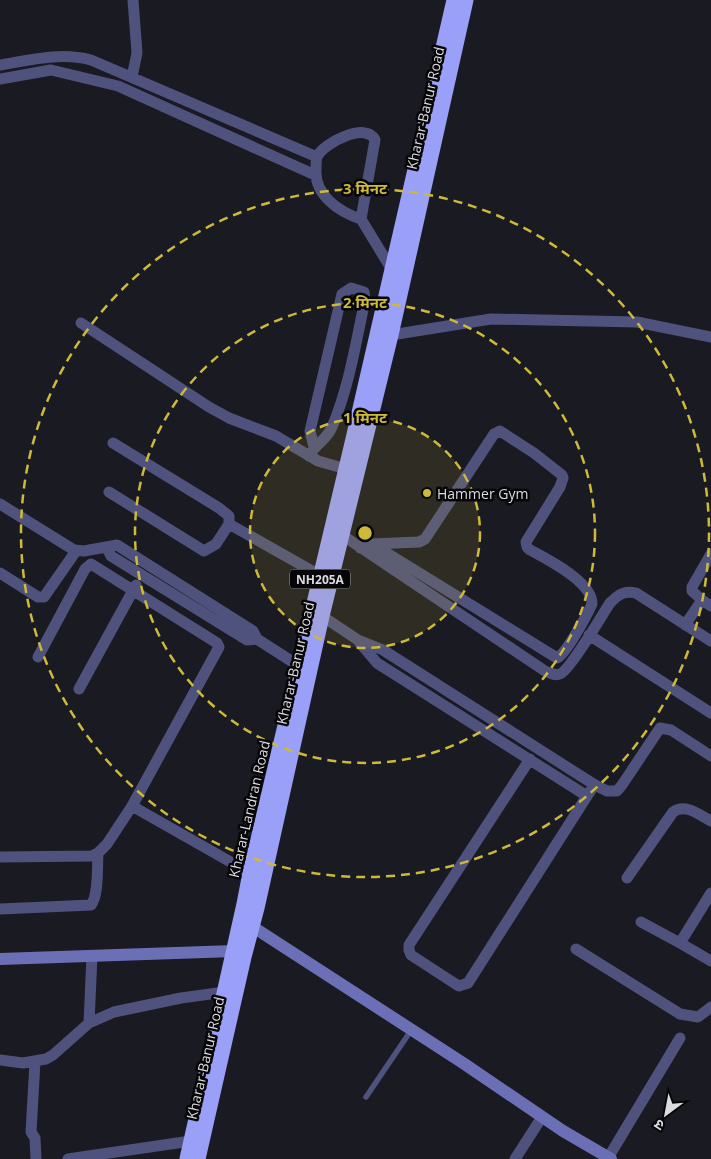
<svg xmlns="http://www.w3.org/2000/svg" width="711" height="1159" font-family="'Open Sans','Noto Sans Devanagari',sans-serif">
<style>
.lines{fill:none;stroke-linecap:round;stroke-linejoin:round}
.lane{stroke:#4e527d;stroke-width:5.5}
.street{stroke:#4e527d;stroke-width:11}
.secondary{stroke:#6b70b6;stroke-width:12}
.highway{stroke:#9aa0f8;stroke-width:15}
.ring{fill:none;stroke:#ceb938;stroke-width:2.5;stroke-dasharray:9 6}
.poi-dot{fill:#ceb938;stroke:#060608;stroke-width:2}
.labels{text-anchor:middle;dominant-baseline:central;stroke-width:5;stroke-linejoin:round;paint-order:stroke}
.shield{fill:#060608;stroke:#9b9b9f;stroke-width:1}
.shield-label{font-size:12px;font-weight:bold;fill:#dbdbe0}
.street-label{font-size:14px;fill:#dbdbe0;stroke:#060608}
.poi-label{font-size:14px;fill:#dbdbe0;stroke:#060608;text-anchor:start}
.centre{fill:#ceb938;stroke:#060608;stroke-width:2.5}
.ring-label{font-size:15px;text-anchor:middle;font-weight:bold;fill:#ceb938;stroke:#060608;stroke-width:5;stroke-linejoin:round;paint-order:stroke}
</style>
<rect width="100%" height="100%" fill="#1a1a22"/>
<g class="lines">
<path class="lane" d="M366,1097l46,-68"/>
<path class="street" d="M0,65c30,-5 61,-13 91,-5l226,97
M132,77l5,-24 -4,-53
M0,79l51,-9 67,16 197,89
M361,219l14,-79c-8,-19 -52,3 -58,17 -1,3 -1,8 -1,12 -2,26 23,43 45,50l31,51
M81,323l128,84 20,11 47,18 42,25 28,8
M384,334l7,1 100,-16 146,3 74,15
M113,443l106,65 10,8v8
M309,456c6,-12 18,-16 23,-29 17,-40 24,-85 33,-127l-1,-8 -13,-4 -9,6 -32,137 4,16
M109,492l95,59 12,-7 13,-20 92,52
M0,504l74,46 10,1 33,-6 136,86 4,8 42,27
M342,535l203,136c5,2 10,5 15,3 10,-4 42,-59 50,-71 8,-8 14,-13 26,-10l75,48
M107,548l4,8 136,84 10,-1
M360,548l6,-4h6l185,114c9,-4 30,-43 35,-54 1,-22 -45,-45 -62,-54l-3,-3 -1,-5 34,-55 3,-9 -1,-3 -28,-22 -34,-22 -6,3 -69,105 -6,3 -47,2
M0,573l38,24h6l32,-46
M702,600l-10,-9v-4l19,-33
M322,616l36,24 25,10 212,135 12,6h10l5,-6 38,-57 11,2 40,26
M685,625l17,-25 9,6
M589,635l122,78
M360,643l17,20 210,133 4,-6
M79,689l57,-104
M530,759l-121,186v5l2,5 43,28 5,3 9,-3 119,-187
M132,806l118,67
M0,857l92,-1 6,-3 9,-9 25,-38 87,-159 -2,-4 -126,-79 -6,5 -47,88
M627,878l46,-66c13,-9 26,3 38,9
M711,893l-31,50 31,18
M0,909l91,-4c8,-10 6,-39 7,-52
M641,922l39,21
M576,949l104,65 18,3 13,-10
M89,1023l3,-67
M0,1060l23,3 23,-4 7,-4 36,-32 25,-11 67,-14 44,-6
M35,1062l-4,70 4,6 1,21
M608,1158l72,-120
M68,1159l123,-18
M515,1159l27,-42"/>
<path class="secondary" d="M245,924l8,3 210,136 100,68 48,28
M0,959l234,-8 8,2"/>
<path class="highway" d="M187,1159l57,-255 6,-31 103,-434 101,-439
M198,1159l46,-202 13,-49 65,-292 69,-281 75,-335"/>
</g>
<circle cx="365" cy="533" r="115" fill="#ceb938" fill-opacity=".12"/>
<g class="ring">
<circle cx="365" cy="533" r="115"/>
<circle cx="365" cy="533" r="230"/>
<circle cx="365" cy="533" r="344"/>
</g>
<circle class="poi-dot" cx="427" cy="493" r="5"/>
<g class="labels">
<rect class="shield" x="290" y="569.5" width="60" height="19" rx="4"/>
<g class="shield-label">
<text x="320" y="579">NH205A</text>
</g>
<g class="street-label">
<text transform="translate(425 108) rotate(-77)">Kharar-Banur Road</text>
<text transform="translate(295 663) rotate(-77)">Kharar-Banur Road</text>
<text transform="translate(249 809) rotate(-77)">Kharar-Landran Road</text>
<text transform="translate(205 1058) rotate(-77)">Kharar-Banur Road</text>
</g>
<g class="poi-label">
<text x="437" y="493">Hammer Gym</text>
</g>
</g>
<circle cx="365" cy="533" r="8" class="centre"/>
<g class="ring-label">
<text x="365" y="194">3 मिनट</text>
<text x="365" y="308">2 मिनट</text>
<text x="365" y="423">1 मिनट</text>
</g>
<g transform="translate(666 1114) rotate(212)" stroke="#060608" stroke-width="4" paint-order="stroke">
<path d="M0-4L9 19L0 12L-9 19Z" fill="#dbdbe0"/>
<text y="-8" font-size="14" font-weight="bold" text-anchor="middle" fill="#dbdbe0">उ</text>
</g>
</svg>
